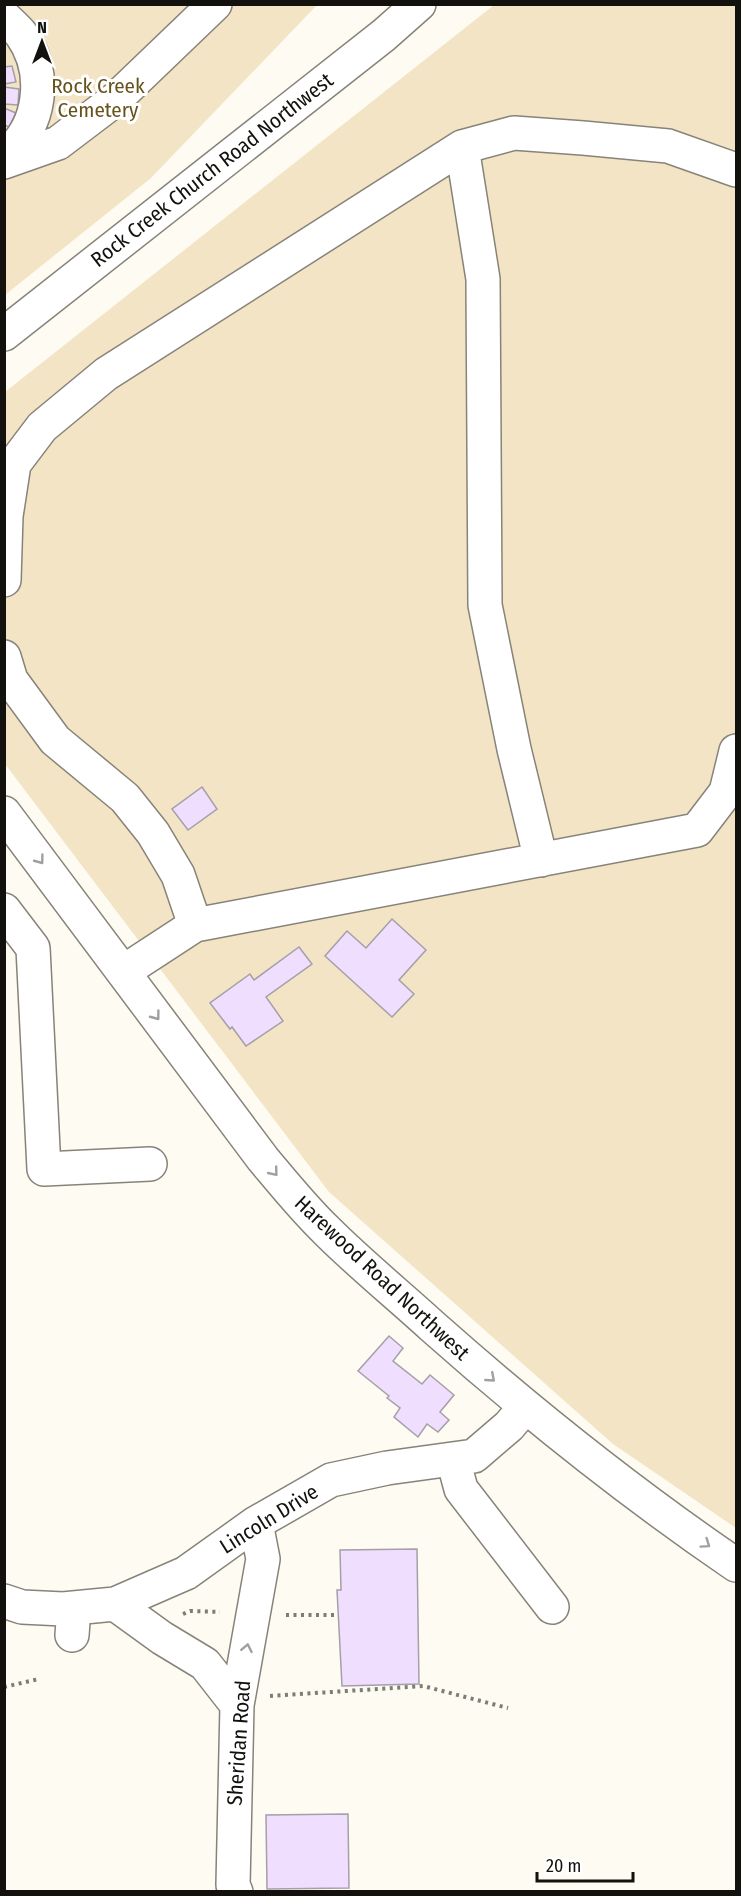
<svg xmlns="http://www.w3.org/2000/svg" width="741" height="1896" font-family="'Fira Sans Condensed',sans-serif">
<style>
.green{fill:#f2e4c5}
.building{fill:#efdefe;stroke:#a49fa8;stroke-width:1.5}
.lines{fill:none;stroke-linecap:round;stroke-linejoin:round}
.minor-casing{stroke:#878379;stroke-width:36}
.path{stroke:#7e7c76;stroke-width:4;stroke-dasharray:3 4.5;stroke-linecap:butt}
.minor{stroke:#fff;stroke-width:33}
.oneway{stroke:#a0a09e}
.labels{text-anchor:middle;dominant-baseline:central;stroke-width:6;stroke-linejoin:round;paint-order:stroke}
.park-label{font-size:21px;fill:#66521c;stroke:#fff}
.street-label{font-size:21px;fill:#12110d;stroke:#fff}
</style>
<rect width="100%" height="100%" fill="#fefbf2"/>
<path class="green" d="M5,5h312l-166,173 -146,117z
M494,5h242v1523l-123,-84 -284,-252 -324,-428v-372z"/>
<path class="building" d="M12,66l4,16 -12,2v-17z
M4,87l15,2 -1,16 -14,-1z
M4,108l12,5 -7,14 -5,-2z
M202,787l15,22 -29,21 -16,-21z
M392,919l34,31 -27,30 15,14 -22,23 -67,-61 22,-25 19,17z
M299,947l13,17 -46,33 17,24 -37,25 -14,-19 -2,2 -20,-26 40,-29 4,6z
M389,1336l14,12 -10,13 29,23 8,-9 24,20 -14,17 9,8 -11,12 -11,-8 -9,13 -24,-20 6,-9 -13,-10 2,-2 -31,-25z
M417,1549l2,135 -77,2 -5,-96h4l-1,-40z
M348,1814l1,74 -82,1 -1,-74z"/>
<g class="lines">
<defs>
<path id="minor" d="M4,17c6,6 12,11 17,17 27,38 21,94 -17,122
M462,147l21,132 2,326 29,144 27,111
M4,162l54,-19 58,-44 99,-95
M4,334l380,-299 35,-31
M4,580l2,-64 8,-52 28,-37 64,-53 356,-227 52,-14 69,5 85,8 68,24
M4,657l7,23 44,60 70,58 28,35 25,42 17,50
M4,813l259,346c21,25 41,50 64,72 33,33 70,63 105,95 97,86 197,166 304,239
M4,910l29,38 11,221 106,-5
M123,972l72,-47 502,-95 29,-38 10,-41
M453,1459l8,30 91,118
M4,1601l18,6 41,2 52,-5 71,-31 70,-50 75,-43 56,-12 87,-12 35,-30 16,-19
M115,1604l47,34 43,26 32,41
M72,1635l2,-27
M236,1892l-3,-7 4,-180 26,-146 -7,-36"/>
</defs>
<use href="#minor" class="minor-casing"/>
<path class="path" d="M183,1614l7,-3 30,1
M286,1615h50
M4,1687l35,-8
M270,1696l153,-10 85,22"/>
<use href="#minor" class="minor"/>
</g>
<defs><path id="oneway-chevron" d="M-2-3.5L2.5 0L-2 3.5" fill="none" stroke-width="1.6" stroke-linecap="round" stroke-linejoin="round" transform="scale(1.5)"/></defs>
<g class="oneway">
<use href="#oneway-chevron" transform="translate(40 860) rotate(53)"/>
<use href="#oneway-chevron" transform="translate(156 1016) rotate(53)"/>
<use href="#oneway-chevron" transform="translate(274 1172) rotate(51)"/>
<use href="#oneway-chevron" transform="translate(491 1378) rotate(41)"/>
<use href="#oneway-chevron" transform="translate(706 1544) rotate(35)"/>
<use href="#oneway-chevron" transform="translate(247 1648) rotate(-79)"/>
</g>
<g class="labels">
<g class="park-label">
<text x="98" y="86">Rock Creek<tspan x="98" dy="24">Cemetery</tspan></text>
</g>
<g class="street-label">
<text transform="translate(212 170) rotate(-38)">Rock Creek Church Road Northwest</text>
<text transform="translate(382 1278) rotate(43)">Harewood Road Northwest</text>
<text transform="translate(269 1519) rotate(-32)">Lincoln Drive</text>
<text transform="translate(239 1743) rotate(-86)">Sheridan Road</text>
</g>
</g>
<rect width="741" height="1896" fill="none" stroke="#12110d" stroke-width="12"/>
<g transform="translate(42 42)" stroke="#ffffff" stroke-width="4.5" paint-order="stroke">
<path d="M0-4.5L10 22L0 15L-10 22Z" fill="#12110d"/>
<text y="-9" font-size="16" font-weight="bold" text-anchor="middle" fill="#12110d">N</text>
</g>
<path d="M537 1872v9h96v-9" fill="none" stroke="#12110d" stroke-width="3"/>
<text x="546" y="1872" font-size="18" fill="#12110d" stroke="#ffffff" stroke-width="4.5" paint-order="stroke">20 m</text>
</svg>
